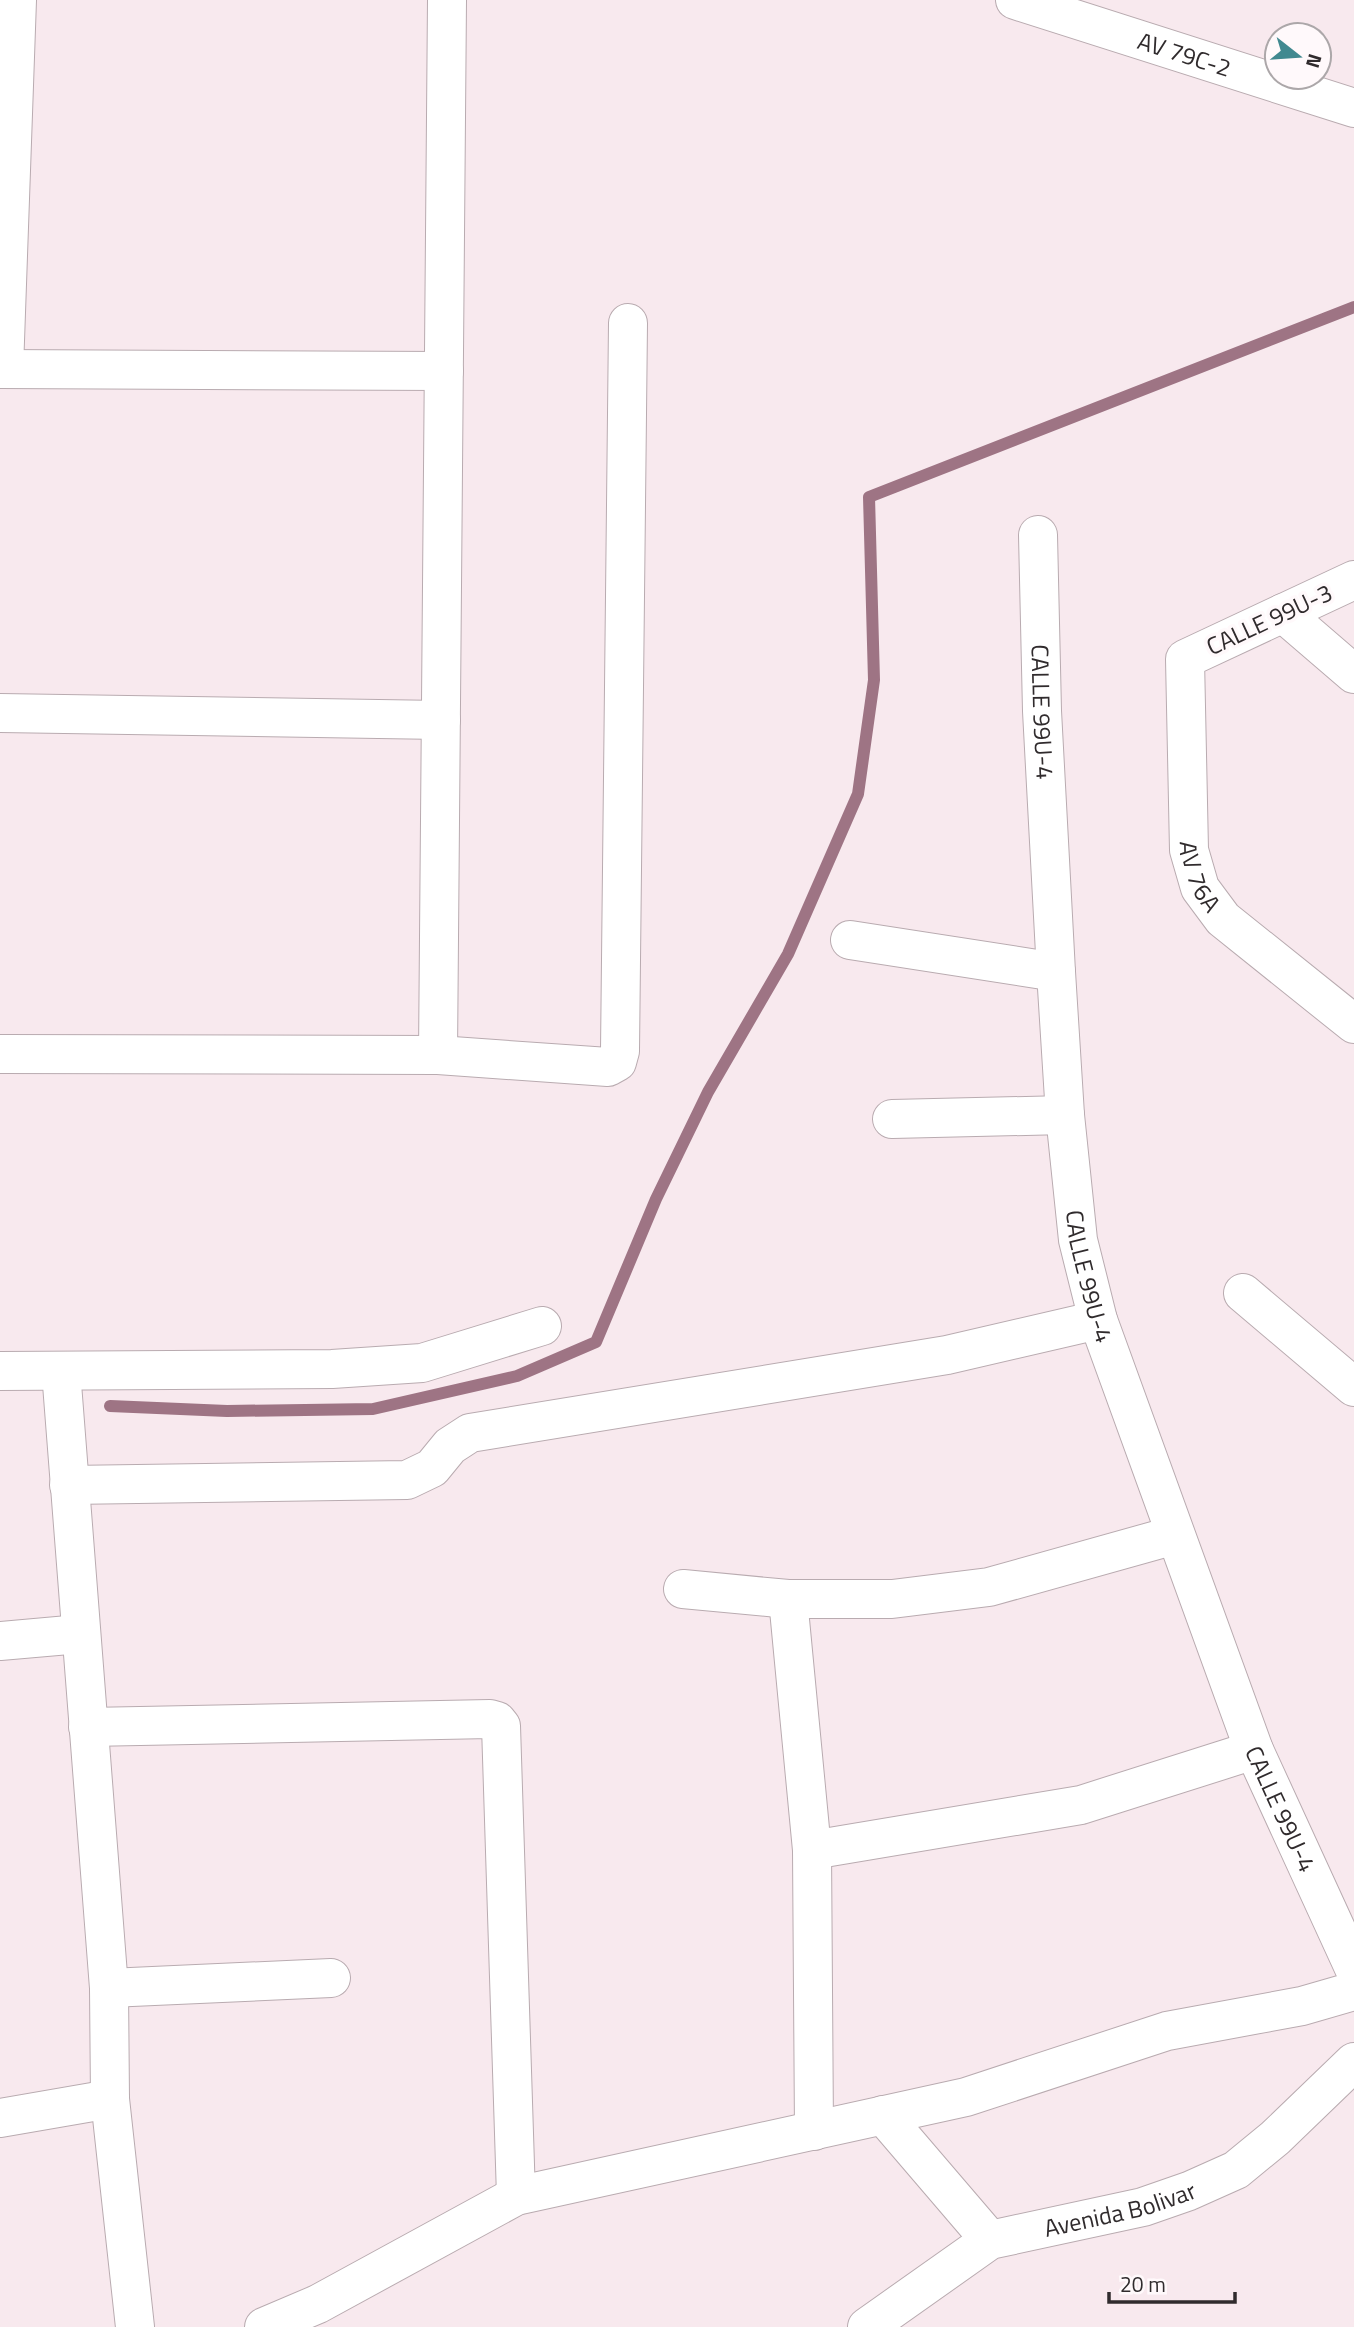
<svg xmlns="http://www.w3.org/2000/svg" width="1354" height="2327" font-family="'Titillium Web',sans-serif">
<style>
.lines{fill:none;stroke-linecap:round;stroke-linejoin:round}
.stream{stroke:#9e7484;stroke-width:12}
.minor-casing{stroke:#b9abb0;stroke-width:40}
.minor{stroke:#fff;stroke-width:38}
.labels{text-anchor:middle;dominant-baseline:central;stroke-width:7;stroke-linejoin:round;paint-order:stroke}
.street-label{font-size:24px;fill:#302b2d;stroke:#fff9fb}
</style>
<rect width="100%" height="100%" fill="#f8e9ee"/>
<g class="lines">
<path class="stream" d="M110,1406l117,5 146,-2 144,-33 79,-34 60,-143 52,-107 80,-138 70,-160 16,-114 -5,-183 485,-190"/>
<defs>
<g id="minor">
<path id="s1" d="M1015,0l339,108"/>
<path d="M0,369l444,2"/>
<path d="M4,369l13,-369"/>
<path id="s2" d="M1038,535l4,176 14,261 9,143 13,125 20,80 156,430 100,218"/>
<path id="s3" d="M1354,580l-169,79 4,191 11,38 23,31 131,105"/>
<path d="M1283,613l71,61"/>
<path d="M0,713l441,7"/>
<path d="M850,940l206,32"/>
<path d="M0,1054l438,1 170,12 9,-5 3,-11 8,-728"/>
<path d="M438,1055l9,-1055"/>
<path d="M892,1119l173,-4"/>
<path d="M1243,1293l111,94"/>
<path d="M0,1371l332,-2 90,-6 120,-37"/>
<path d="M61,1371l48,617 1,111 25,228"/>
<path d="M69,1485l338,-5 25,-12 18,-22 20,-13 477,-78 151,-35"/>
<path d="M683,1589l105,10h104l97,-12 186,-52"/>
<path d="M788,1599l24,251 2,281"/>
<path d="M0,1641l80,-7"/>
<path d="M88,1727l402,-8 7,2 4,5 15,470"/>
<path d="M812,1850l269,-45 173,-55"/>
<path d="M109,1988l222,-10"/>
<path d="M883,2115l107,125"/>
<path d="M0,2118l110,-19"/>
<path d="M264,2327l54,-23 198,-108 450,-99 201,-66 135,-25 52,-15"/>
<path id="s4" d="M867,2327l123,-87 153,-33 46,-16 47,-21 39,-32 79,-76"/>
</g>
</defs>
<use href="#minor" class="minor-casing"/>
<use href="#minor" class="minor"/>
</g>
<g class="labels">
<g class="street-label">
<text stroke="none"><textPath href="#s1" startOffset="178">AV 79C-2</textPath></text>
<text transform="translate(1269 619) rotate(-25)">CALLE 99U-3</text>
<text stroke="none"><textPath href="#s2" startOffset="177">CALLE 99U-4</textPath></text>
<text stroke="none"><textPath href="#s3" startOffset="406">AV 76A</textPath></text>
<text stroke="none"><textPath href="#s2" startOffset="744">CALLE 99U-4</textPath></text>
<text stroke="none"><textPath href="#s2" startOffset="1311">CALLE 99U-4</textPath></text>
<text stroke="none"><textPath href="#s4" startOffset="284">Avenida Bolivar</textPath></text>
</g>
</g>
<g transform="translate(1298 56) rotate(107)"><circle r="33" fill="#fff9fb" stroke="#aca7a9" stroke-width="2"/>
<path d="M0-5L12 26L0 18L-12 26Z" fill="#418990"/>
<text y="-10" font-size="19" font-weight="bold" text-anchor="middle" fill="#302b2d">N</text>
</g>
<path d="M1109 2292v10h126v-10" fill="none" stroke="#302b2d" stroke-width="3.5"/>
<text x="1120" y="2292" font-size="21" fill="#302b2d" stroke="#fff9fb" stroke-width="5" paint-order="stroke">20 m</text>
</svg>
